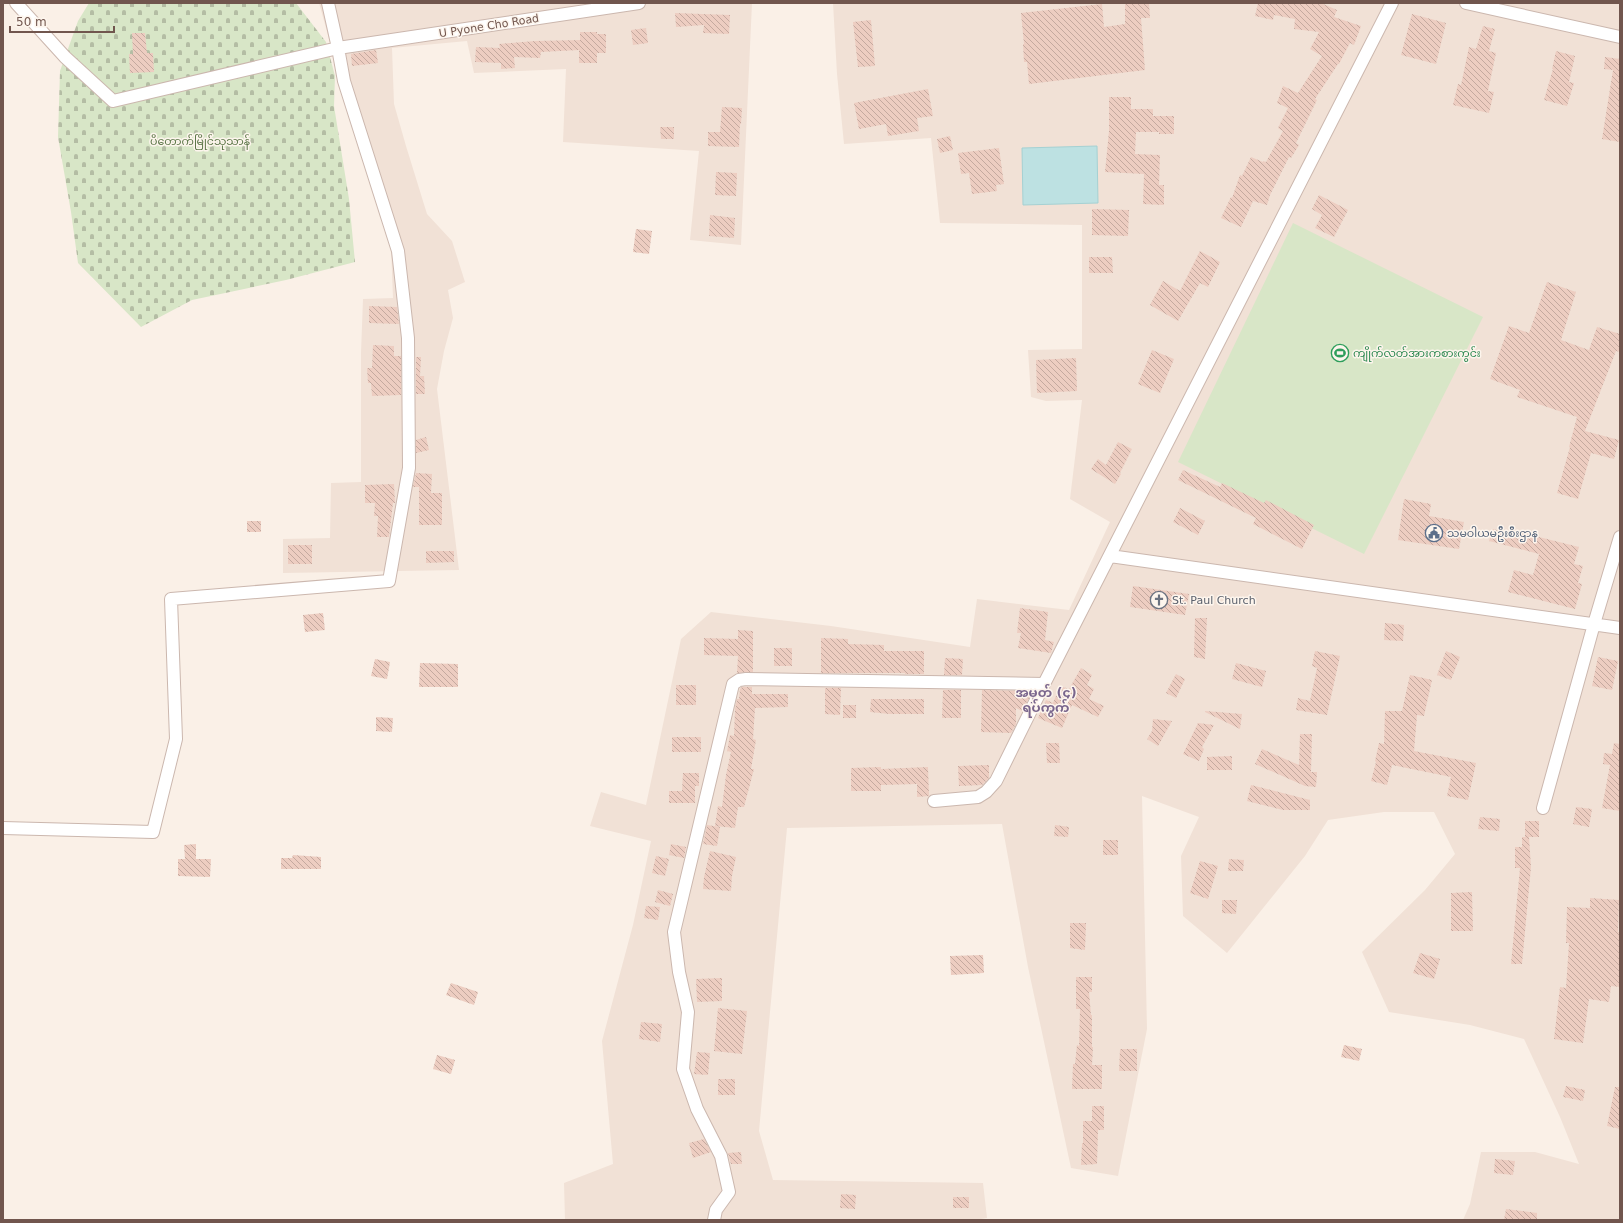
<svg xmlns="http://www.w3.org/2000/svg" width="1623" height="1223" font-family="'DejaVu Sans','Noto Sans Myanmar',sans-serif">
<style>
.residential{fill:#f1e1d6}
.green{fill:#d8e6c7}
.cemetery{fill:url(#cemetery-stones)}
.water{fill:#bde1e2;stroke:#a5d1d3}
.building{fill:url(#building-back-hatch)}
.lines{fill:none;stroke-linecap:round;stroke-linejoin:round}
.street-casing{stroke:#cbb7ae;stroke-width:14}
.street{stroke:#fff;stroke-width:12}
.labels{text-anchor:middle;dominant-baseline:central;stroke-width:3;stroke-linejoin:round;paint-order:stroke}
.street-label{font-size:11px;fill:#71564e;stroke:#fdf5ed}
.park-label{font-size:11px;fill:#5b7647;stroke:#fdf5ed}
.leisure-label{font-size:11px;fill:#27864d;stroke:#fdf5ed;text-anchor:start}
.service-label{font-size:11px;fill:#4e5e75;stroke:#fdf5ed;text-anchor:start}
.worship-label{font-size:11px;fill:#5b616d;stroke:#fdf5ed;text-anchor:start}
.quarter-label{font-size:13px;font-weight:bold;fill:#7a668d;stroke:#fdf5ed}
</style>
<defs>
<pattern id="cemetery-stones" width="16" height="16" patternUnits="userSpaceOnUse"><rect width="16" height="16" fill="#d8e6c7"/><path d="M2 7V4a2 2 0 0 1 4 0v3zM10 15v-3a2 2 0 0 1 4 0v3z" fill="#b4bda4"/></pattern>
<pattern id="building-back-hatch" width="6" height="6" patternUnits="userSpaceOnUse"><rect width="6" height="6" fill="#edcdc1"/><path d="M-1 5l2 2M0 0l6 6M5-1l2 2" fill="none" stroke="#c4a99f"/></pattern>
</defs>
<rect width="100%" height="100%" fill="#faf0e7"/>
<path class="residential" d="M319,3h433l-11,242 -51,-5 9,-89 -136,-9 3,-73 -92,4 -7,-32 -75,7 2,56 12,42 21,68 25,27 13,41 -17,8 5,28 -9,33 -7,38 22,181 -176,3v-34l47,-1 1,-55 30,-1v-129l2,-54 30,-1 -2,-51 -55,-183z
M833,3h787v1217h-157l7,-16 11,-52h54l44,12 -19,-47 -36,-78 -54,-14 -81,-13 -27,-60 63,-62 30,-36 -21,-42h-50l-56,8 -23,36 -78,97 -44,-37 -2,-60 18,-39 -57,-21 5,233 -29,147 -47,-8 -43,-201 -26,-143 -215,4 -28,303 14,49 210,3 4,35 -12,2h-410l-1,-37 49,-19 -11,-123 31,-116 18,-84 -61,-15 11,-34 45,13 35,-166 30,-27 120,14 139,21 7,-48 92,11 41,-88 -40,-23 12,-99 -36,1 -15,-4 -3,-47 54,-1v-124l-142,-2 -9,-85 -87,6 -7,-70z"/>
<path class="green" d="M1293,223l190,94 -119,237 -186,-92z"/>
<path class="cemetery" d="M89,3h207l30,39 9,34 -1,30 15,93 6,63 -69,18 -94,20 -51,27 -63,-64 -7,-51 -13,-75 2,-66 18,-50z"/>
<path class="water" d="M1097,146l1,57 -75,2 -1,-57z"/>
<path class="building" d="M1125,3h24l1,15h-9l4,52 -116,14 -2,-22h-3l-1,-18h1l-3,-31 81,-9 2,23 21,-3z
M1258,3h63l16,7 -3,7 27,9 -7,19 -4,-2 -11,21h-1l-23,35 2,1 -21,43 3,2 -8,13 -2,-1 -19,38 -3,10 -14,-4 -12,26 -20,-9 10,-21 1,1 8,-23 2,1 9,-19 12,5v-1l3,1 17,-31 -5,-3 10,-20 -11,-5 6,-17 15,7 24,-37 -12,-7 9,-17 -25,-3 1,-10 -21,-4 -1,5 -18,-4z
M675,13l55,2 -1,19 -26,-1 1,-8 -28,2z
M1412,14l34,9 -10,41 -35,-9z
M871,20l4,46 -17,1 -5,-45z
M1483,26l12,3 -6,22 7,2 -8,38 6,1 -5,21 -36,-8 5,-21 3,1 8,-38 7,2z
M646,28l2,15 -15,2 -2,-15z
M580,32h17v2h9v19h-9v10h-18v-13l-38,2 -1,6 -26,-1 1,11 -14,1v-6l-26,-1 1,-15 24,1 -1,-4 36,-3 45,-1z
M132,33h13l2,20h6l1,19 -24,1 -1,-19h4z
M376,50l2,13 -26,3 -1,-12z
M1556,51l19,5 -6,26 5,1 -7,23 -23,-6 9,-31h-1z
M1605,57l15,2v83l-18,-3 11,-69 -9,-1z
M928,89l5,27 -16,2 2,13 -31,5 -2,-12 -27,5 -5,-26z
M1109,97h22v12h22v7h21v18h-15v-2h-23l-1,22 25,1 -1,30h5v20l-21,-1 1,-30 -39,-2 4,-41z
M722,107l20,1 -1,16h-1l-1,23 -31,-1v-14h12z
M660,127h14v12h-13z
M950,136l3,14 -13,3 -3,-14z
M999,148l5,36 -8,1 1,6 -25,3 -3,-21 -8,1 -3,-21z
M716,172l21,1 -1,23 -21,-1z
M1319,195l29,15 -14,27 -19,-9 7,-13 -10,-6z
M1092,209l37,1 -1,26 -36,-1z
M710,215l25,3 -1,20 -25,-2z
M636,229l16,2 -3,23 -16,-2z
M1200,251l20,11 -12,25 -8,-4 -22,38 -28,-16 13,-24 17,10z
M1089,257h23l1,16h-24z
M1547,282l29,10 -15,48 28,10 8,-23 23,7v18l-4,-1 -31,80 34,9 -5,19 -23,-6 -13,46 -21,-6 13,-46h-1l8,-30 -60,-20 3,-7 -30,-11 19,-53 20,7z
M369,306l28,1 2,17 -30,-1z
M373,345l21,1v10h7v39l-29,1 -1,-13h-3l-1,-15h5z
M1152,350l22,9 -14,34 -22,-9z
M416,357h5l-1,19h4l1,18h-9z
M1076,358l1,33 -40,2 -1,-33z
M426,437l3,13 -13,3v-13z
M1118,442l14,7 -12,24 1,1 -6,10 -24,-15 7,-10 8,6z
M1183,470l37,17 2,-4 42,20 2,-3 48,25 -12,24 -49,-25 3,-6 -78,-38z
M416,473l16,1 -1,19h11v32h-23v-38h-6z
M394,484l1,19h-2l-4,34h-12l1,-21h-4l1,-13h-10v-18z
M1404,499l27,5 -2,12 35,6 -5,27 -61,-9z
M1180,508l25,13 -7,14 -25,-13z
M247,521h14v11h-14z
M1493,529l17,5 1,-4 68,17 -5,17 9,2 -5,17 4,1 -7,25 -67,-17 6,-22 19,5 6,-21 -50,-13z
M288,545h24v19h-24z
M426,551h28v11l-28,1z
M1133,586l56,8 -4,21 -55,-8z
M1020,608l28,4 -3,28 9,2 -3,11 -33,-5 3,-15h-4z
M323,613l2,17 -20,2 -2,-17z
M1195,618h12l-2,41 -11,-2z
M1385,623l19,2 -1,16 -19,-1z
M738,630l15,1v41l-16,1 1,-17 -34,-1v-17l34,1z
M821,638l27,1v5l36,1v6h40v23h-19v-1h-84z
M774,648h18v18h-18z
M1315,651l25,5 -13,59 -31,-5 2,-12 12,3 7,-33 -5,-2z
M1446,651l14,6 -9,23 -14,-5z
M1598,657l20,4 -6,29 -20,-4z
M945,658l18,1 -1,16h-18z
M375,659l15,3 -3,17 -16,-3z
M420,663l38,1v23h-39z
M1236,663l30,8 -4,16 -30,-8z
M1081,668l11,7 -5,10 7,4 -5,10 15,7 -6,11 -26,-12 -10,23 -24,-10 8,-18 7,3 7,-17 9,3z
M1176,674l9,5 -9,19 -10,-5z
M1410,675l22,5 -8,36 -7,-1 -3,36 62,12 -8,37 -21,-4 4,-19 -59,-12 -5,20 -16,-4 5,-19 -1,-1 4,-18 5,1 1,-33h17z
M676,685h20v20h-20z
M742,687h10v7h36v13l-33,1 -2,31 3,1 -5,29h3l-10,38h-6l-3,21 -20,-2 3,-20 4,1 4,-32 5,-23 -4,-1 3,-16 4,1 1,-27 2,-10h2l1,-10z
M825,688h16l-1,27 -15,-1z
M943,690h18v28h-19z
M982,690l47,1v7l-7,13 -6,-3v16l-5,9 -30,-1z
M871,699h53v15h-35l-19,-2z
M843,705h13v13h-13z
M1205,711l37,3 -2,15 -35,-17z
M376,717l17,1 -1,14 -16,-1z
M1153,719l19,2 -14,25 -11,-7 5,-8z
M1198,723l16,2 -12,22 2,2 -5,12 -16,-7z
M1300,734h12l-1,38h6l-1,15 -11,-1 -50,-22 7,-15 37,16z
M672,737h29v15h-29z
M1046,743h13l1,20h-13z
M1614,743l6,1v67l-18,-3 8,-43 -7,-1 1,-11 8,1z
M1232,756v14h-25v-13z
M989,765v13l-7,7 -23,1 -1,-20z
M881,767v2l47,-2 1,29 -12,1v-13l-36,1v6h-30v-23z
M683,773h16v13h-4v17h-26v-12h13z
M1251,785l59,15v10h-27l-36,-9z
M1576,807l16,2 -3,18 -16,-3z
M1480,817l20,2 -1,12 -21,-2z
M1525,821h14v16h-10l2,30 -9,97h-11l9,-96h-5v-21h7v-10h3z
M707,825l13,2 -3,19 -14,-2z
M1055,825l14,2 -1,10 -14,-1z
M1103,840h15v15h-15z
M196,844v15h15l-1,18 -32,-1v-17h7l-1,-14z
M671,844l15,3 -2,11 -15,-3z
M710,851l26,6 -4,19 -1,15 -28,-2 1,-12z
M293,855l28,2v12h-40v-11h11z
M656,856l13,3 -4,17 -13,-3z
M1229,859l15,1 -1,11h-15z
M1200,861l18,5 -10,33 -18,-6z
M658,890l15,4 -3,12 -15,-4z
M1472,892l1,39h-22v-38z
M1590,898l29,2 -1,32h2v55l-9,-1 -2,16 -20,-3 -6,44 -29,-4 6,-52 6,1 3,-45h-3l1,-36 23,1z
M1222,900h15l-1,14 -14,-1z
M646,906l14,1 -2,13 -14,-2z
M1070,923h16l-1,27 -15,-2z
M1420,953l20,6 -6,20 -21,-6z
M983,955l1,18 -33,2 -1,-19z
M1076,977h16v15h-3l2,23h1v32h1l-1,18h10v24h-30l1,-25h2l2,-19 2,1 1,-37h-4z
M722,978v23l-25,1 -1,-23z
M451,983l27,9 -4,13 -28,-10z
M718,1008l29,3 -5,43 -28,-3z
M641,1022l21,2 -2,18 -21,-3z
M1344,1045l18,4 -3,12 -18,-4z
M1120,1049h17v22h-18z
M697,1052l13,1 -2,22 -14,-1z
M437,1055l18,5 -4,14 -18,-5z
M718,1079h17v16h-17z
M1566,1086l19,4 -2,11 -20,-4z
M1615,1087h5v42l-13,-3z
M1092,1106h12v24h-6l-1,34 -16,1 1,-22h1v-22h9z
M704,1139l7,13 -18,6 -4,-15z
M741,1152l1,12h-11l-3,-11z
M1495,1159l20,2 -2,14 -19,-2z
M841,1194l15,1 -1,14 -15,-1z
M953,1197h16v11h-16z
M1506,1209l31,4v7h-33z"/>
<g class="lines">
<defs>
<path id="street" d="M328,3l10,45 301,-45
M1466,3l154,34
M1110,556l510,72
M934,801l44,-4 8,-5 10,-11 48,-97
M1543,808l51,-184 26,-87
M3,828l150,4 23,-93 -5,-140 218,-18 20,-113 -1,-130 -10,-87 -54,-170 -6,-33 -225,53 -48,-44 -49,-54
M714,1220l2,-10 13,-18 -8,-36 -24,-47 -14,-40 5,-57 -9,-40 -5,-40 59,-248 6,-4 7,-1 298,5 348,-681"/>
</defs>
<use href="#street" class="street-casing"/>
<use href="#street" class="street"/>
</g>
<defs>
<symbol id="stadium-ring" viewBox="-11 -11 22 22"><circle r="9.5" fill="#fdf5ed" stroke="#2e9e5b" stroke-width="1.5"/><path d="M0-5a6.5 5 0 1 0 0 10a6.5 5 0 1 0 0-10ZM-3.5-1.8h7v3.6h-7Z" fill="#2e9e5b"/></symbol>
<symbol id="civic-ring" viewBox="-11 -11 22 22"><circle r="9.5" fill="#fdf5ed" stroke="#5c6f8a" stroke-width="1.5"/><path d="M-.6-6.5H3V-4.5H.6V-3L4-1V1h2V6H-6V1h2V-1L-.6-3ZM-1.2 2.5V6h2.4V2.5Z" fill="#5c6f8a"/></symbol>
<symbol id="church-ring" viewBox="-11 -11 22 22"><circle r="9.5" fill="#fdf5ed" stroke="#6b7280" stroke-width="1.5"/><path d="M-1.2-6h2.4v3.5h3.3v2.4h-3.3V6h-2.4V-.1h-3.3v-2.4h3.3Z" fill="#6b7280"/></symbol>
</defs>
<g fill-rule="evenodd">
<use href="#stadium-ring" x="1330" y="343" width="20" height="20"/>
<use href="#civic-ring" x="1424" y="523" width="20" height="20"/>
<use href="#church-ring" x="1149" y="590" width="20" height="20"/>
</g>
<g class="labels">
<g class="street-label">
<text transform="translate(489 26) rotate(-9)">U Pyone Cho Road</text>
</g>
<g class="park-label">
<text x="200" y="141">ပိတောက်မြိုင်သုသာန်</text>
</g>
<g class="leisure-label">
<text x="1353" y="353">ကျိုက်လတ်အားကစားကွင်း</text>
</g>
<g class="service-label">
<text x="1447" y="533">သမဝါယမဦးစီးဌာန</text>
</g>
<g class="worship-label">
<text x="1172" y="600">St. Paul Church</text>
</g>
<g class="quarter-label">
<text x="1046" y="692">အမှတ် (၄)<tspan x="1046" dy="15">ရပ်ကွက်</tspan></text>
</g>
</g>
<rect width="1623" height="1223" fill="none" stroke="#71564e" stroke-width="8"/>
<path d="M10 26v6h104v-6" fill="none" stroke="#71564e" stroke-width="2"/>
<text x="16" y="26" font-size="12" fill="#71564e" stroke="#fdf5ed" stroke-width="3" paint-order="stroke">50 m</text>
</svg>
